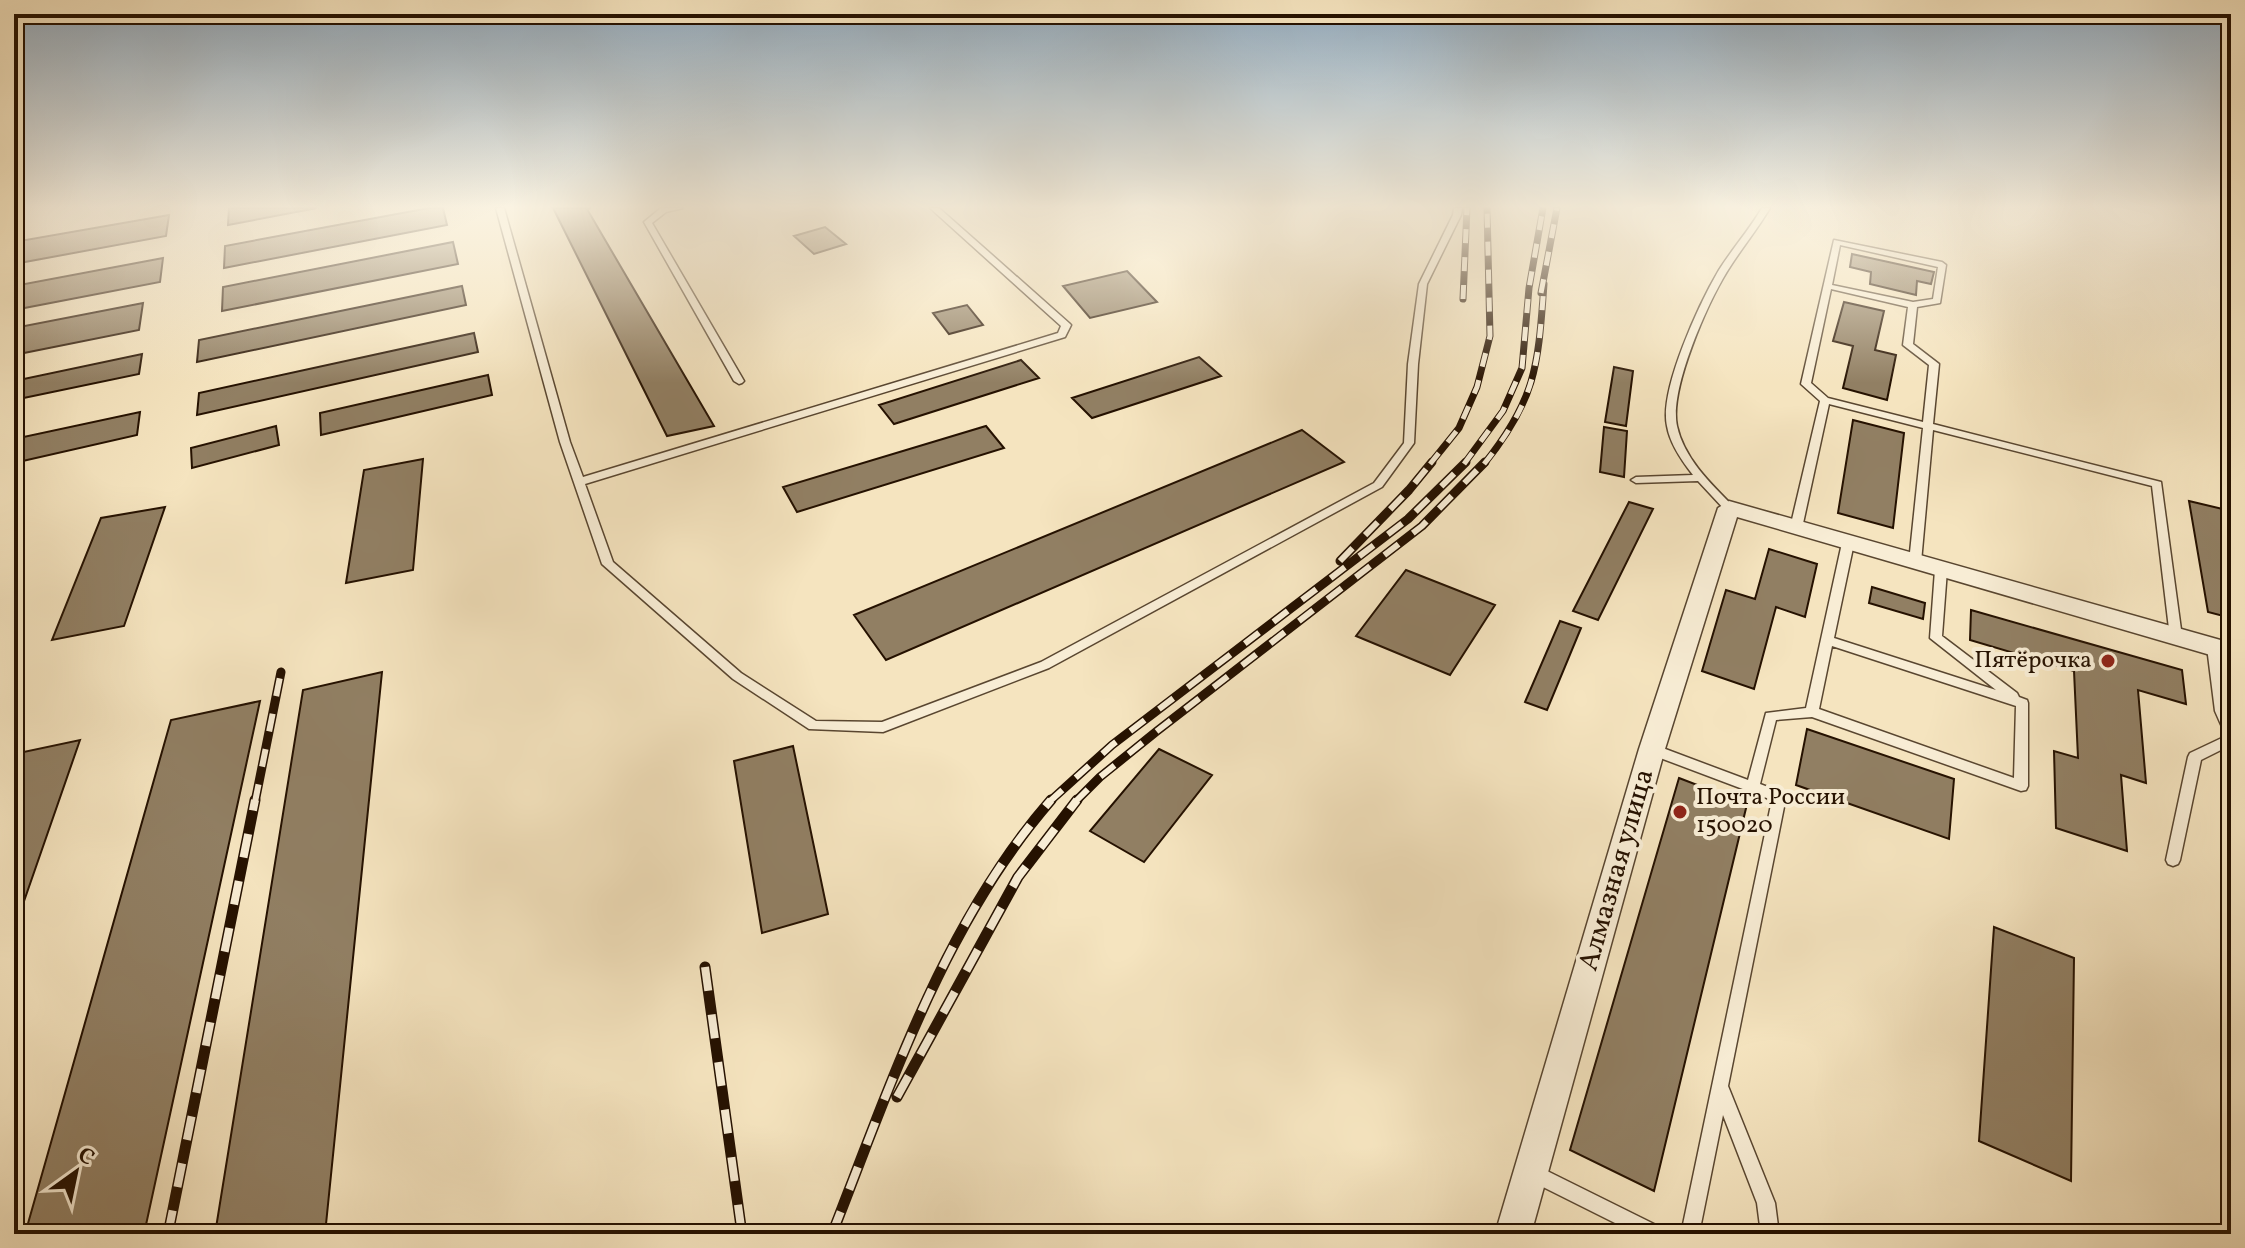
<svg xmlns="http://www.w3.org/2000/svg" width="2245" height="1248" font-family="Vollkorn,serif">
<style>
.building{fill:#917f63;stroke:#251100;stroke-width:2}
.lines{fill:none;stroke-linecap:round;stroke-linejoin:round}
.service-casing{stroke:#594630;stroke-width:3}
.minor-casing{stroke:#594630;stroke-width:3}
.service{fill:#f8edd5;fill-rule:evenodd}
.minor{fill:#f8edd5;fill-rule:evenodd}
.rail-far2-casing{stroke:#251100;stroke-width:7}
.rail-far1-casing{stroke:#251100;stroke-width:9}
.rail-casing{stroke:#251100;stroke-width:11}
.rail-far2{stroke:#f8edd5;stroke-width:5;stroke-dasharray:14;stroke-linecap:butt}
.rail-far1{stroke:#f8edd5;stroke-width:6;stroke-dasharray:18;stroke-linecap:butt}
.rail{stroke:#f8edd5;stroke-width:8;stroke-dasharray:24;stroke-linecap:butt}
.poi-dot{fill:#8f2418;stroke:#f8edd5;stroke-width:3}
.labels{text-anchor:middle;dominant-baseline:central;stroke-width:8;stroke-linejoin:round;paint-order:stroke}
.poi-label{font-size:24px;fill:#251100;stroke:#f8edd5;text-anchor:end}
.near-street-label{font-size:28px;fill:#251100;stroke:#f8edd5}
</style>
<rect width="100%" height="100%" fill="#f5e4bf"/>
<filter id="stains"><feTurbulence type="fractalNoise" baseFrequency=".0025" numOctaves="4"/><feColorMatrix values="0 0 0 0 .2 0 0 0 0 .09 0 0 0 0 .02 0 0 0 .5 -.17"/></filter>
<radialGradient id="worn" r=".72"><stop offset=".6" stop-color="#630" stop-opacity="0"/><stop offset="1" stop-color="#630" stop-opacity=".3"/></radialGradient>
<path class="building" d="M229,208h88l-89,17z
M429,208h14l4,17 -223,43 1,-22z
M553,208h38l-4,1 127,217 -47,10z
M169,215l-3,21 -152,28v-22z
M825,227l21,17 -32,10 -20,-18z
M453,242l5,22 -236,47 1,-24z
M1852,254l82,18 -3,12 -14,-3 -1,14 -46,-11 1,-12 -21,-5z
M163,258l-3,24 -146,28v-24z
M1127,271l30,31 -67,16 -27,-32z
M462,286l4,19 -269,57 2,-22z
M1844,302l40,9 -9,39 21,5 -9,45 -44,-12 10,-42 -20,-5z
M143,303l-4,27 -125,25v-27z
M967,305l16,20 -34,9 -16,-21z
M474,333l4,19 -281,63 2,-22z
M142,354l-3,20 -125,26v-19z
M1199,357l22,19 -129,42 -20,-20z
M1021,360l18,18 -145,46 -15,-19z
M1614,367l19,4 -7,55 -21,-4z
M488,375l4,20 -171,40 -1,-22z
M140,412l-3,23 -123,28v-24z
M1853,420l51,13 -11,95 -55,-15z
M276,426l3,19 -87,23 -1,-20z
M986,426l18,22 -207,64 -14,-25z
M1604,427l23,4 -3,46 -24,-5z
M1302,430l42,32 -458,198 -32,-45z
M423,459l-10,111 -67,13 18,-113z
M2189,501l42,10v107l-23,-6z
M1629,502l24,7 -55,111 -25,-9z
M165,507l-41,119 -72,14 49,-122z
M1769,549l48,15 -12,53 -29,-10 -22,82 -52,-18 24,-81 29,9z
M1406,570l89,35 -45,70 -94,-39z
M1872,587l53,16 -2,16 -54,-16z
M1971,610l211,60 4,34 -48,-14 8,93 -25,-8 6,76 -71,-23 -2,-77 24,7 -4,-87 -104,-31z
M1560,621l21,7 -34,82 -22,-8z
M382,672l-57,562h-110l88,-544z
M260,701l-116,533h-119l146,-514z
M1807,729l147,50 -5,60 -153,-54z
M80,740l-66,190v-176z
M793,746l35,168 -66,19 -28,-172z
M1159,749l53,26 -68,87 -54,-31z
M1679,778l68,26 -93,387 -84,-41z
M1994,927l80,31 -3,223 -92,-40z"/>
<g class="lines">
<defs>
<path id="service" d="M496,208h8l66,234 13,35 475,-144 3,-7 -131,-118h9l130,115 2,2 -6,12 -480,147 28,78 128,111 75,48 66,1 159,-60 333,-179 30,-40 4,-79 11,-80 34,-69 1,-7h8l-1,7 -34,69 -9,80 -4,79 -32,44 -333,181 -166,64 -74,-3 -76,-50 -131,-115 -42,-122z
M661,208h22l-17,4 -14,11 92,158 -2,2 -3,1 -5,-3 -90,-159z
M1762,208h8c-13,22 -29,41 -42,62 -20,32 -59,119 -51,156 7,32 33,57 56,80l1,2 -1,2h-8l-27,-29 -62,2 -5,-3 5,-3 57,-2c-11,-14 -23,-31 -26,-49 -8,-36 33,-124 52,-156 14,-22 30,-40 43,-62z
M1834,240l108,22 4,3 -6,38 -23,4 -4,37 26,20 -6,60 228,58 21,155 -2,3 -4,1 -6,-4 -18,-151 -219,-56 -12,132 -6,4 -6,-4 14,-134 -94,-24 -27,124 -2,2h-8l-2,-2 30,-127 -19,-17zM1840,245l98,22 -5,32 -20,3 -81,-17zM1831,289l77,18 -5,38 26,20 -6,57 -95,-24 -17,-15z
M1848,539l6,4 -20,95 162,52 -66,-52 5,-68 6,-4 4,1 2,3 -5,66 75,57 2,4 8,3 1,3v83l-2,4 -5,1 -209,-74 -36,3 -16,64 24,9 2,4 -58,289 47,117 4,31h-18l-4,-31 -34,-88 -24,119h-18l91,-434 -125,-47 -2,-4 2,-4 5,-1 96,36 18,-67 40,-5 36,-165zM1832,646l184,60 -2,72 -195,-69z
M2213,643l6,4 8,64 4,8v26l-30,15 -21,100 -2,4 -5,2 -5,-2 -2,-4 22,-103 2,-4 36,-17 -11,-25 -8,-64z
M1533,1164l129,64 3,6h-28l-110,-55 -3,-6 3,-6z"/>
<path id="minor" d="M1729,501l502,142v18l-494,-144 -72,232 -134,485h-36l144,-485 79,-241z"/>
</defs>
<use href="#service" class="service-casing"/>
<use href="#minor" class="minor-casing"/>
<use href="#service" class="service"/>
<use href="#minor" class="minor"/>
<defs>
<path id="rail-far2" d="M1541,293l16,-85
M1463,299l4,-91
M1430,464l29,-36 18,-41 13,-51 -3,-128
M1464,464l39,-53 19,-43 7,-80 14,-80
M1484,464c53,-66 54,-99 60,-180"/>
<path id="rail-far1" d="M1340,561l69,-71 23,-28
M255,802l26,-130
M1049,802l63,-57 296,-226 58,-57
M1075,802l25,-25 57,-46 265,-205 63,-64"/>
<path id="rail" d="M705,967l37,267
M897,1097l121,-220 59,-77
M168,1234l87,-434
M832,1234c59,-150 112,-311 219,-434"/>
</defs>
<use href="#rail-far2" class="rail-far2-casing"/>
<use href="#rail-far1" class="rail-far1-casing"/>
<use href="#rail" class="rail-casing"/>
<use href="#rail-far2" class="rail-far2"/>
<use href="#rail-far1" class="rail-far1"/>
<use href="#rail" class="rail"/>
</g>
<linearGradient id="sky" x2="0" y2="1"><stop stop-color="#91aabe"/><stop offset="0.54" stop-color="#faf3e2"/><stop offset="1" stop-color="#faf3e2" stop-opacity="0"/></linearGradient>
<rect width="2245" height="383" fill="url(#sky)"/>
<g class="poi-dot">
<circle cx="2108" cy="661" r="8"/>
<circle cx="1680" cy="812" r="8"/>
</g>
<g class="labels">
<g class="poi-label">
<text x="2092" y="661">Пятёрочка</text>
<text x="1696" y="798" text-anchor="start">Почта России<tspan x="1696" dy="28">150020</tspan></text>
</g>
<g class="near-street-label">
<text transform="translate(1617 870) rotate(-74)">Алмазная улица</text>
</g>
</g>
<rect width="2245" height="1248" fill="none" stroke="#f5e4bf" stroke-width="48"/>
<rect x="16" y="16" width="2213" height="1216" fill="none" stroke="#251100" stroke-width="4"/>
<rect x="24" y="24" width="2197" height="1200" fill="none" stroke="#251100" stroke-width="2"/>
<g transform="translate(76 1172) rotate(33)" stroke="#f8edd5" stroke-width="6" paint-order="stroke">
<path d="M0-6L14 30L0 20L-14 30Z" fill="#251100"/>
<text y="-12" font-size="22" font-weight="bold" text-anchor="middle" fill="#251100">С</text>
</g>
<rect width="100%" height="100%" filter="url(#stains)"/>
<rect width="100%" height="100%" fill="url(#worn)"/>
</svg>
